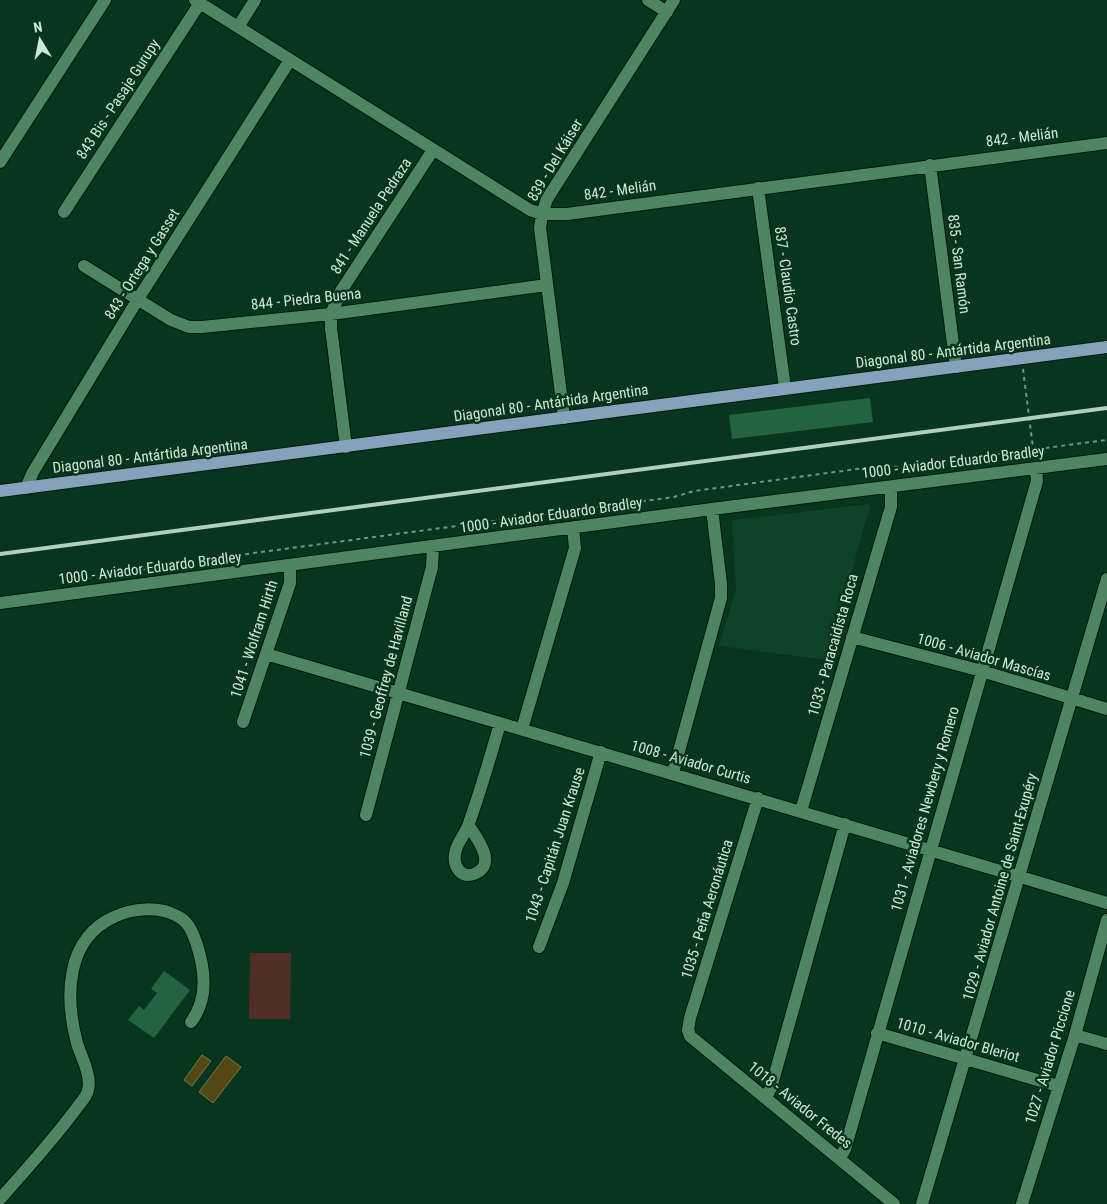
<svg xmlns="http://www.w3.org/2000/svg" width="1107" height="1204" font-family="'Roboto Condensed',sans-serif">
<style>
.built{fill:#0e4328}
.green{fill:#512e25}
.water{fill:#534714;stroke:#77784e}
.building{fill:#23633f}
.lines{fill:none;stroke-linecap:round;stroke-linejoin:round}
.minor-casing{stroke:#001a0a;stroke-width:14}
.major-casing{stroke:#001a0a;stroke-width:14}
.path{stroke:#729781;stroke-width:2;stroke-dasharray:4 4;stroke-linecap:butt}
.minor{stroke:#4e8663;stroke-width:12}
.major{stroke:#84a2bc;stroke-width:12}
.rail{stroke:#b1d0bc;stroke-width:4}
.labels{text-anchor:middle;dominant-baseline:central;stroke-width:5;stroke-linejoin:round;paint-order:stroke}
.street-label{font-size:15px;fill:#cce9d5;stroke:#07351d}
</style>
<rect width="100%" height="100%" fill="#07351d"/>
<path class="built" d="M868,504l2,2 -43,154 -108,-14 17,-58 -4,-65 2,-3z"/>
<path class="green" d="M250,953h41l-1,66h-41z"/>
<path class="water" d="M202,1055l9,6 -19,25 -8,-6z
M226,1056l15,11 -28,36 -14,-11z"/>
<path class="building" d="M870,398l3,24 -141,17 -3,-24z
M164,971l26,19 -36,48 -26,-18 11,-14 5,4 13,-17 -6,-4z"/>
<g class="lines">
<defs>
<path id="minor" d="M195,0l335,210 12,4h25l540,-71
M648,0l19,12
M238,27l17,-27
M0,162l105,-162
M930,165l26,202
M758,188l27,200
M64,212l136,-209
M84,266l87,54 18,7h13l129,-13 216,-29
M564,418l-24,-190 2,-14 5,-15 127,-199
M346,447l-15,-119v-14l10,-23 92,-141
M26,488l7,-16 105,-173 152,-239
M0,603l712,-94 395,-50
M852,637l130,34 125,38
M266,654c280,82 561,164 841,249
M243,722l47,-139v-17
M522,729l53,-181 -2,-20
M673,773l48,-175v-14l-9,-75
M758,798l-68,220 -2,12 2,6 204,168
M801,811l90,-304v-20
M366,815l66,-248 1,-20
M469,826c8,12 29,39 5,48 -13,5 -21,-8 -19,-20 1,-11 11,-20 14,-31 12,-33 21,-66 31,-99
M539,947l24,-64 38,-131
M877,1033l181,53
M1075,1035l32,9
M766,1097l5,-9 74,-264
M840,1158l5,-9 192,-668 -1,-13
M0,1199c26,-29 53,-59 76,-90 4,-6 11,-12 12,-19 4,-14 -7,-33 -11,-47 -12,-45 -12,-104 37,-126 18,-9 45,-11 63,-1 11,5 15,15 19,26 9,27 13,56 -5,80
M922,1204l185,-625
M1022,1204l53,-169 32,-115"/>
<path id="major" d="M0,491l1107,-144"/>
</defs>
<use href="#minor" class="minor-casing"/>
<use href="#major" class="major-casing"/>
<path class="path" d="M1023,369l11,87
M87,578l152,-23 435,-58 20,-6 193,-26 10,2 210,-27"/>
<use href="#minor" class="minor"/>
<use href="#major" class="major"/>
<path class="rail" d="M0,554l1107,-146"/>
</g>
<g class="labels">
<g class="street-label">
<text transform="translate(118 99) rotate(-57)">843 Bis - Pasaje Gurupy</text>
<text transform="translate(1022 137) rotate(-7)">842 - Melián</text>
<text transform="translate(555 160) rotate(-59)">839 - Del Káiser</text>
<text transform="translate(620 190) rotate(-8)">842 - Melián</text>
<text transform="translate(371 216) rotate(-57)">841 - Manuela Pedraza</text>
<text transform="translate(142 264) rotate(-58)">843 - Ortega y Gasset</text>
<text transform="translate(959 264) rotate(83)">835 - San Ramón</text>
<text transform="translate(788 286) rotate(82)">837 - Claudio Castro</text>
<text transform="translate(306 299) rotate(-6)">844 - Piedra Buena</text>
<text transform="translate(953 351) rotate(-7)">Diagonal 80 - Antártida Argentina</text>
<text transform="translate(551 403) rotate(-8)">Diagonal 80 - Antártida Argentina</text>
<text transform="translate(150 456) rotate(-7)">Diagonal 80 - Antártida Argentina</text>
<text transform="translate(953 462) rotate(-7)">1000 - Aviador Eduardo Bradley</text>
<text transform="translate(551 515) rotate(-8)">1000 - Aviador Eduardo Bradley</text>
<text transform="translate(150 568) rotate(-7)">1000 - Aviador Eduardo Bradley</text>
<text transform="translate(254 639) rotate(-72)">1041 - Wolfram Hirth</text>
<text transform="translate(833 645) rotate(-74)">1033 - Paracaidista Roca</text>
<text transform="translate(984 657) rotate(16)">1006 - Aviador Mascías</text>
<text transform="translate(386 677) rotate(-75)">1039 - Geoffrey de Havilland</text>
<text transform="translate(691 762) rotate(16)">1008 - Aviador Curtis</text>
<text transform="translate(925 809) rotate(-74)">1031 - Aviadores Newbery y Romero</text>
<text transform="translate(555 845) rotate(-72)">1043 - Capitán Juan Krause</text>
<text transform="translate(1000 887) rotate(-74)">1029 - Aviador Antoine de Saint-Exupéry</text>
<text transform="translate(707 909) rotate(-73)">1035 - Peña Aeronáutica</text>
<text transform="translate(958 1040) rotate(16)">1010 - Aviador Bleriot</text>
<text transform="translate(1050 1057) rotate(-73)">1027 - Aviador Piccione</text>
<text transform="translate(800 1105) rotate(39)">1018 - Aviador Fredes</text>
</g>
</g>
<g transform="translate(40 40) rotate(350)" stroke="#07351d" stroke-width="4" paint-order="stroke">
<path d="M0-4L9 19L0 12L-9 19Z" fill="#cce9d5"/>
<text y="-8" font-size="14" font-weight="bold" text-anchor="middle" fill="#cce9d5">N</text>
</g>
</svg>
